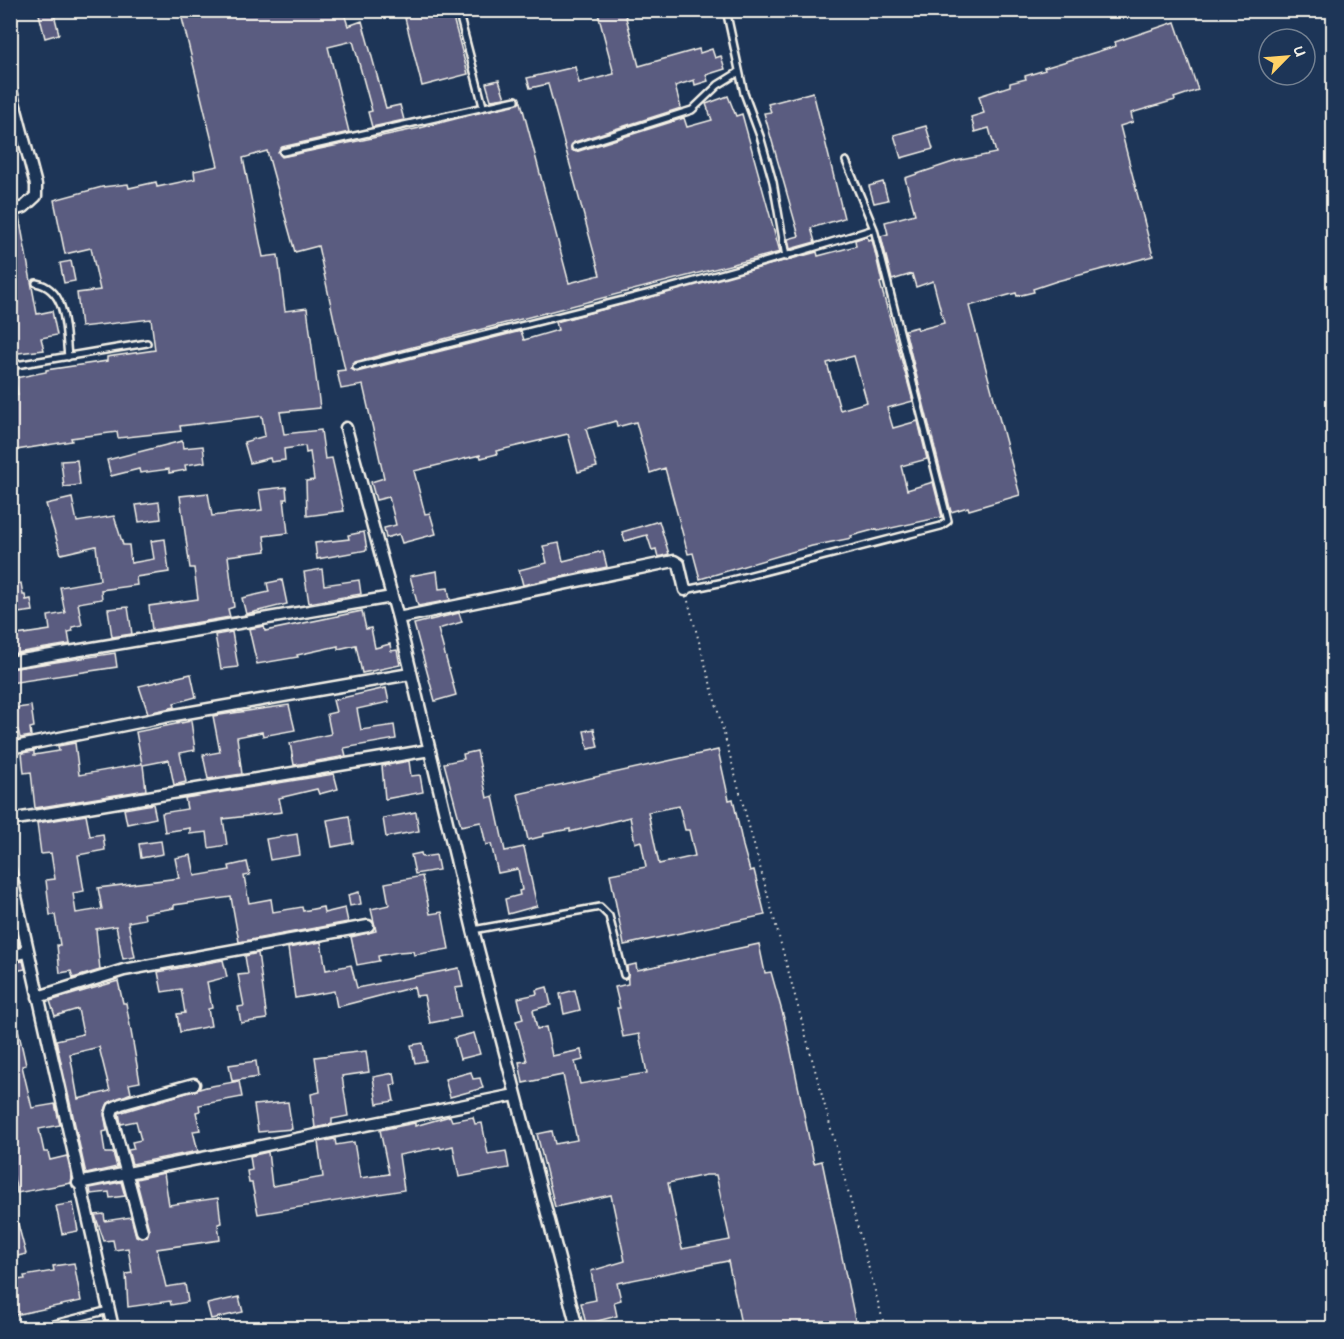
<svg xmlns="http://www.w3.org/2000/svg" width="1344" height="1339" font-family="'Architects Daughter',sans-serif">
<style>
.building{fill:#5a5c80;stroke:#f4f1e8;stroke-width:1.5;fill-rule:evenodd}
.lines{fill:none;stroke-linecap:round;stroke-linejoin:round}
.service-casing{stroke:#f4f1e8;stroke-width:10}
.minor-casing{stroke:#f4f1e8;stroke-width:15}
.path{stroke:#f4f1e8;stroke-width:2;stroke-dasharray:1.5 4.5;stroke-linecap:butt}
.service{stroke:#1d3557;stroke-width:5}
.minor{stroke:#1d3557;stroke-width:10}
</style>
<rect width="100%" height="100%" fill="#1d3557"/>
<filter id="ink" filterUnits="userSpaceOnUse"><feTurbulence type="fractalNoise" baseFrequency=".0167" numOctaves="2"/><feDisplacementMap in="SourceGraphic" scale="12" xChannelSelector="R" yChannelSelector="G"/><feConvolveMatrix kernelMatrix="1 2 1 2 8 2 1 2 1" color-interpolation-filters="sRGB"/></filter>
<g filter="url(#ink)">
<path class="building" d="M38,10h15l6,24 -14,4z
M180,10h163l5,16 14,-5 24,87 14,-3 4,15 -32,7 -4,-15 4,-1 -19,-70 -25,6 21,85 -67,15 -4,5 4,5 138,-29 101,-26 48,181 31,-8 -52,-191 -18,4 -3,-10 48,-11 4,16 35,-9 -17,-64h27l15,56 60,-17 1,4 12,-4 3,9 6,-2 4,13 -19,6 2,6 -13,4 -1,-5 -19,6 6,22 -107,34 -3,7 5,3 108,-34 3,9 25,-7 -6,-16 22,-8 8,20 6,-2 38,138 -425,110 -4,7 6,3 164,-41 3,9 34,-10 -2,-8 261,-70 1,4 38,-10 -1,-6 12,-4 1,4 4,-1 10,43 -2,1 33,118 -26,7 6,20 25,-7 9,38 -26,7 6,24 26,-8 9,35 -64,14 -1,-2 -26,7 1,2 -40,8 -112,33 -7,-26 -5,1 -23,-86 -15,5 -14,-51 -19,5 -1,-6 -30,8 11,38 -19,5 -10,-38 -72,17 1,3 -16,4 -1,-3 -66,16 11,43 5,-1 6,21 -34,9 -3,-9 -13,4 -2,-10 12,-3 -7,-28 -13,3 -5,-18 13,-4 -21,-93 -22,4 -4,-18 8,-1 -27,-124 -23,6 -28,-101 -24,7 20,99 15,-2 7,56 22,-3 13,100 -40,4 4,22 37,-4 4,29 7,-1 12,53 -37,5 -1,-35 8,-1 -4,-28 -4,1 -1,-7 -21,3 1,11 -14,2 -1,-4 -20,5 -6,-21 21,-6 -3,-20 -82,10 1,5 -63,7 -1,-6 -46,6 1,3 -62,10v-55l8,-1 -3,-17 31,-6v-2l61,-9v-4l48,-7 -4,-31 -70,8 -4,-34 23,-3 -9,-42 -26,6 -11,-54 48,-13 26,-3 1,4 27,-6 1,5 38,-8 -1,-8 24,-5zM854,356l13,46 -27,8 -13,-47z
M403,10h48l17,64 -46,12z
M1175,22l23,68 -24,8 1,2 -44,13 2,9 -13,4 33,130 -96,25 -24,8 1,3 -17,4 -1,-3 -47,13 51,189 -51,15 -1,-3 -17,5 -46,-182 12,-3 1,3 26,-7 -11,-42 -17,6 -4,-13 -20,6 -11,-44 7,-2 -3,-12 30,-8 -10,-36 51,-17 40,-8 -7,-25 -14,4 -4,-15 13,-4 -5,-17 31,-10v-3l16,-4 -1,-3 20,-6 -1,-2 72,-22 -1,-4z
M499,80l6,18 -14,2 -5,-17z
M813,92l31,126 -33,10 4,14 -25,7 -2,-10 11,-3 -35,-123 7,-1 -3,-8z
M926,126l7,23 -32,9 -7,-23z
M883,182l5,18 -14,3 -5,-17z
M19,216l18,98 15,-3 5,24 -16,3 3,12 -34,4v-71l7,-1 -7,-33v-31z
M71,261l4,20 -11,2 -4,-20z
M182,441l1,7 20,-2 2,16 -20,3 1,5 -17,3v-4l-29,4 -1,-4 -28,7 -4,-16z
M77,460l3,25 -16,2 -3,-26z
M286,487l1,12h-3l4,34 -24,3 2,15 -38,5 6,51 -6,2 2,8 -78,13 -3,-24 49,-7 -4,-31h-4l-10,-72 28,-3 4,23 50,-6 -3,-20z
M72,498l5,24 37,-6 9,29h6l2,18 23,-4 -3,-18 14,-2 4,33 -33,5 1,8 -36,5 1,9 -24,4 4,22 -10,2 1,4 -5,1 2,12 -60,10v-18l40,-6 -2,-14 17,-3 -5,-26 40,-7 -4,-34 -35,8 -15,-50z
M159,502l2,17 -22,3 -3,-17z
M659,521l10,33 -11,3 -2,-8 -4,1 -5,-15 -22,6 -3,-9z
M364,532l3,18 -50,9 -2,-16 34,-4 -1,-4z
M559,543l4,18 40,-10 4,16 -84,18 -4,-15 28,-7 -4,-17z
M322,569l2,16 35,-5 2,14 -52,9 -5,-31z
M437,571l2,18 9,-1 2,12 -32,6 -8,-30z
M282,580l5,24 -41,10 -4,-16 27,-6 -2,-9z
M21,583l2,12h2l1,5 5,-1 2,12 -23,3v-29z
M128,607l4,27 -20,3 -4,-28z
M362,611l4,18 5,-1 4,20 15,-4 1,7 6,-1 3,15 -38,8 -6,-28 -18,4v-3l-41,9 1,2 -41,7 -8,-35 15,-3 1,5z
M459,613l3,9 -24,7 18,66 -21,6 -21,-77z
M232,632l6,35 -17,2 -6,-34z
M115,653l2,14 -107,16v-14z
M191,674l5,23 -22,6 1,4 -27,6 -9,-27z
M386,688l3,14 -32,7 4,21 33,-5 2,14 -52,9 2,8 -52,9 -4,-22 41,-9 -4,-20 9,-2 -3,-12z
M289,705l6,25 -32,6 -1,-4 -25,5 5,37 -34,5 -5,-24 17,-3 -7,-36z
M31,706l3,21 -4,1 1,8 -11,2 -2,-8 -8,1v-22z
M191,721l4,29 -15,3 6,29 -12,3 -5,-25 -26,5 3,25 -111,18 -4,-36 -7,1 -2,-20 12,-2v4l25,-4 -1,-5 17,-3 4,32 63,-11 -6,-32z
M594,729l4,18 -10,2 -4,-18z
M718,750l11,50 4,-1 10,47 7,25 4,-1 11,45 -141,30 -14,-71 36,-7 -5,-26 -6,2 -5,-26 -60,15v-3l-27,5 1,2 -16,4 -10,-46zM679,806l6,24h4l6,26 -36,8 -11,-52z
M477,751l10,47 6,-2 12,55 19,-4 13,59 -29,8 -3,-15 15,-4 -1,-4 3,-1 -4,-21 -20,4 -7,-29 -5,1 -5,-23 -20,4 -17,-63 20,-4 -1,-5z
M409,761l2,15 9,-1 3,17 -38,7 -3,-33z
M334,774l4,15 -19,5 -2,-5 -38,9 3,14 -59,7 4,26 -18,3 -2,-16 -17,2v-6l-25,4 -3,-19 25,-4 -2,-11z
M153,804l3,14 -29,6 -3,-15z
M416,812l3,19 -33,6 -3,-19z
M86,815l4,21 13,-2 2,16 -27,5 6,36 -11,2 3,20 26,-4 -4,-21 81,-10 -4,-20 16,-3 4,21 35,-6 -1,-4 18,-4 3,13 -6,1 5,27 22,-4 2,13 29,-5 1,4 20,-4 1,6 21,-5 3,14 -109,20 -8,-45 -57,8v3l-30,5 1,6 -17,3 7,35 -12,2 -7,-33 -20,3 4,41 -27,8 -2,-7 -11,2 -3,-28h3l-5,-30h-5l-4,-35 9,-1 -4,-26 -10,1 -4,-31z
M349,816l4,27 -21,4 -5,-27z
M297,834l3,21 -30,5 -4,-21z
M161,841l2,13 -22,4 -2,-14z
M421,853l1,4 14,-2 3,15 -24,4 -4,-19z
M422,876l8,38 12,-2 7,37 -35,6 -1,-4 -15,1 -20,4 1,5 -22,4 -6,-28 25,-6 -5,-22 18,-4 -4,-22z
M359,892l2,12 -11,2 -2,-11z
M10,929h5l4,17 -9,2z
M321,942l5,28 25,-5 6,23 102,-20 4,19 -8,1 6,29 -31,6 -6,-28 -8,1 -2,-9 -77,20 -3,-16 -39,7 -7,-50z
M759,944l6,29 6,-1 14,50 29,141 8,-2 35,168h-115l-14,-68 -111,22 4,17 -7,2 3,14 -31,8 -5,-21 15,-3 -5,-29 34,-10 -14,-66 -56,12 -18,-73 15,-3 3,13 22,-4 -14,-65 -40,8 -4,-21 8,-1 -11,-40 7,-2 -5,-21 19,-4 -1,-4 11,-3 4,18 -18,5 4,19 9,-2 6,29 29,-6 2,10 -8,2 5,22 67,-11 -8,-39 -16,3 -6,-29h3l-5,-21 13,-3 -1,-18 9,-2 1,6zM706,1175h10l14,65 -48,9 -14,-66z
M258,953l9,66 -26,4 -3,-16 6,-1 -6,-31 10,-1 -3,-18z
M223,960l4,17 -20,5 5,26 -4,1 3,17 -31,6 -3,-18 8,-1 -4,-24 -19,3 -4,-20z
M23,961l2,8 -15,3v-9z
M118,981l5,22h3l14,79 -11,2 2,9 -23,10 -4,10 3,18 -5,1 3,21h8l4,14 -31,7 -30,-134 27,-6 -5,-25 -23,7 -5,-15zM99,1047l11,44 -32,8 -8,-45z
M575,990l5,20 -16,4 -4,-20z
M15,1016l11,49 -4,1 10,42 23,-4 5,21 -21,4 5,23h4l2,8 17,-4 5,23 -1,4 -54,10 -7,-34v-142z
M474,1033l6,21 -20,5 -6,-21z
M423,1043l3,18 -11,2 -4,-18z
M366,1051l3,21 -27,4 6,40 -16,3v5l-17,4 -4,-34 9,-2 -5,-35z
M256,1061l2,16 -26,4 -3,-16z
M471,1072l2,7 7,-1 3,10 -33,9 -5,-18z
M394,1073l2,11 -5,1 3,16 -17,3 -4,-27z
M239,1081l3,16 -43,8 1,6 -4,1 4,18 -7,1 5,20 -66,13 -4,-14 6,-1 -2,-7 9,-2 -5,-19 -15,3 -2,-11 87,-26z
M288,1102l4,27 -34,3 -4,-27z
M450,1116l2,5 21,-4 2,7 7,-1 6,31 18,-3 3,17 -50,9 -6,-31 -12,3 -1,-2 -41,8 5,35 -146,24 -6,-31h-3l-2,-12 5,-1 -2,-14 18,-4 4,34 51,-9 -5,-35 17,-3 1,6 18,-3 6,36 29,-4 -9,-44 35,-7v3z
M164,1173l5,32 49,-7 3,25 -3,1 2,16 -63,9 9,38 19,-3 3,18 -17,3 -1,-4 -42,6 -2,-33 6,-1 -4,-25 -13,2 -2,-10 -9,1 -9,-26 9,-1 1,7 26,-4 5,19 5,2 6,-1 2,-8 -13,-50z
M121,1182l4,14 -15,2 -1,-6 -18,2 -1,-6z
M73,1203l5,28 -16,3 -6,-28z
M14,1209l12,45 -16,4v-48z
M74,1263l7,38 -71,15v-35l15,-2 -1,-3 30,-5 -1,-5z
M239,1297l4,15 -32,7 -4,-15z"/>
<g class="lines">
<defs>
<path id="service" d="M458,10l25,96
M726,10l18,83 16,43 13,46 13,75
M575,147l117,-37 26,-25 21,-13
M283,152l233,-52
M846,161l28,68
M36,283c32,6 29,48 32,74
M10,366l137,-23
M356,367c173,-44 348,-84 518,-138l74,292 -7,5 -217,56 -39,8
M473,930l127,-23 9,9 15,59
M38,1328l71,-18"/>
<path id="minor" d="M10,87l26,98v11l-12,11 -14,4
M346,428l52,190 75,312 104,398
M398,618l276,-57 5,3 6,26
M10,662l382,-65
M10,748l159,-32 241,-42
M10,820l420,-70
M10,870l103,458
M10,956l17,-4
M38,997l86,-27 244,-44
M78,1183l437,-88
M142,1231l-31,-116 2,-7 8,-4 73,-20"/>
</defs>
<use href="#service" class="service-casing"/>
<use href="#minor" class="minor-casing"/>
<path class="path" d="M688,601l197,727"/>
<use href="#service" class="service"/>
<use href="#minor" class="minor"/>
</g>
</g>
<rect width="1344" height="1339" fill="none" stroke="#1d3557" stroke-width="36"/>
<rect x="18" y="18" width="1308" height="1303" fill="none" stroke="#f4f1e8" stroke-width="2" filter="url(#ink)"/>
<g transform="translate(1287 57) rotate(65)"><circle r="28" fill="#1d3557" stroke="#738091" stroke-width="1.5"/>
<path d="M0-4.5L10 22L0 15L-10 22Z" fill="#ffd166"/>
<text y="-9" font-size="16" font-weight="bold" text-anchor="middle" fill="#f4f1e8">U</text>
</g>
</svg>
